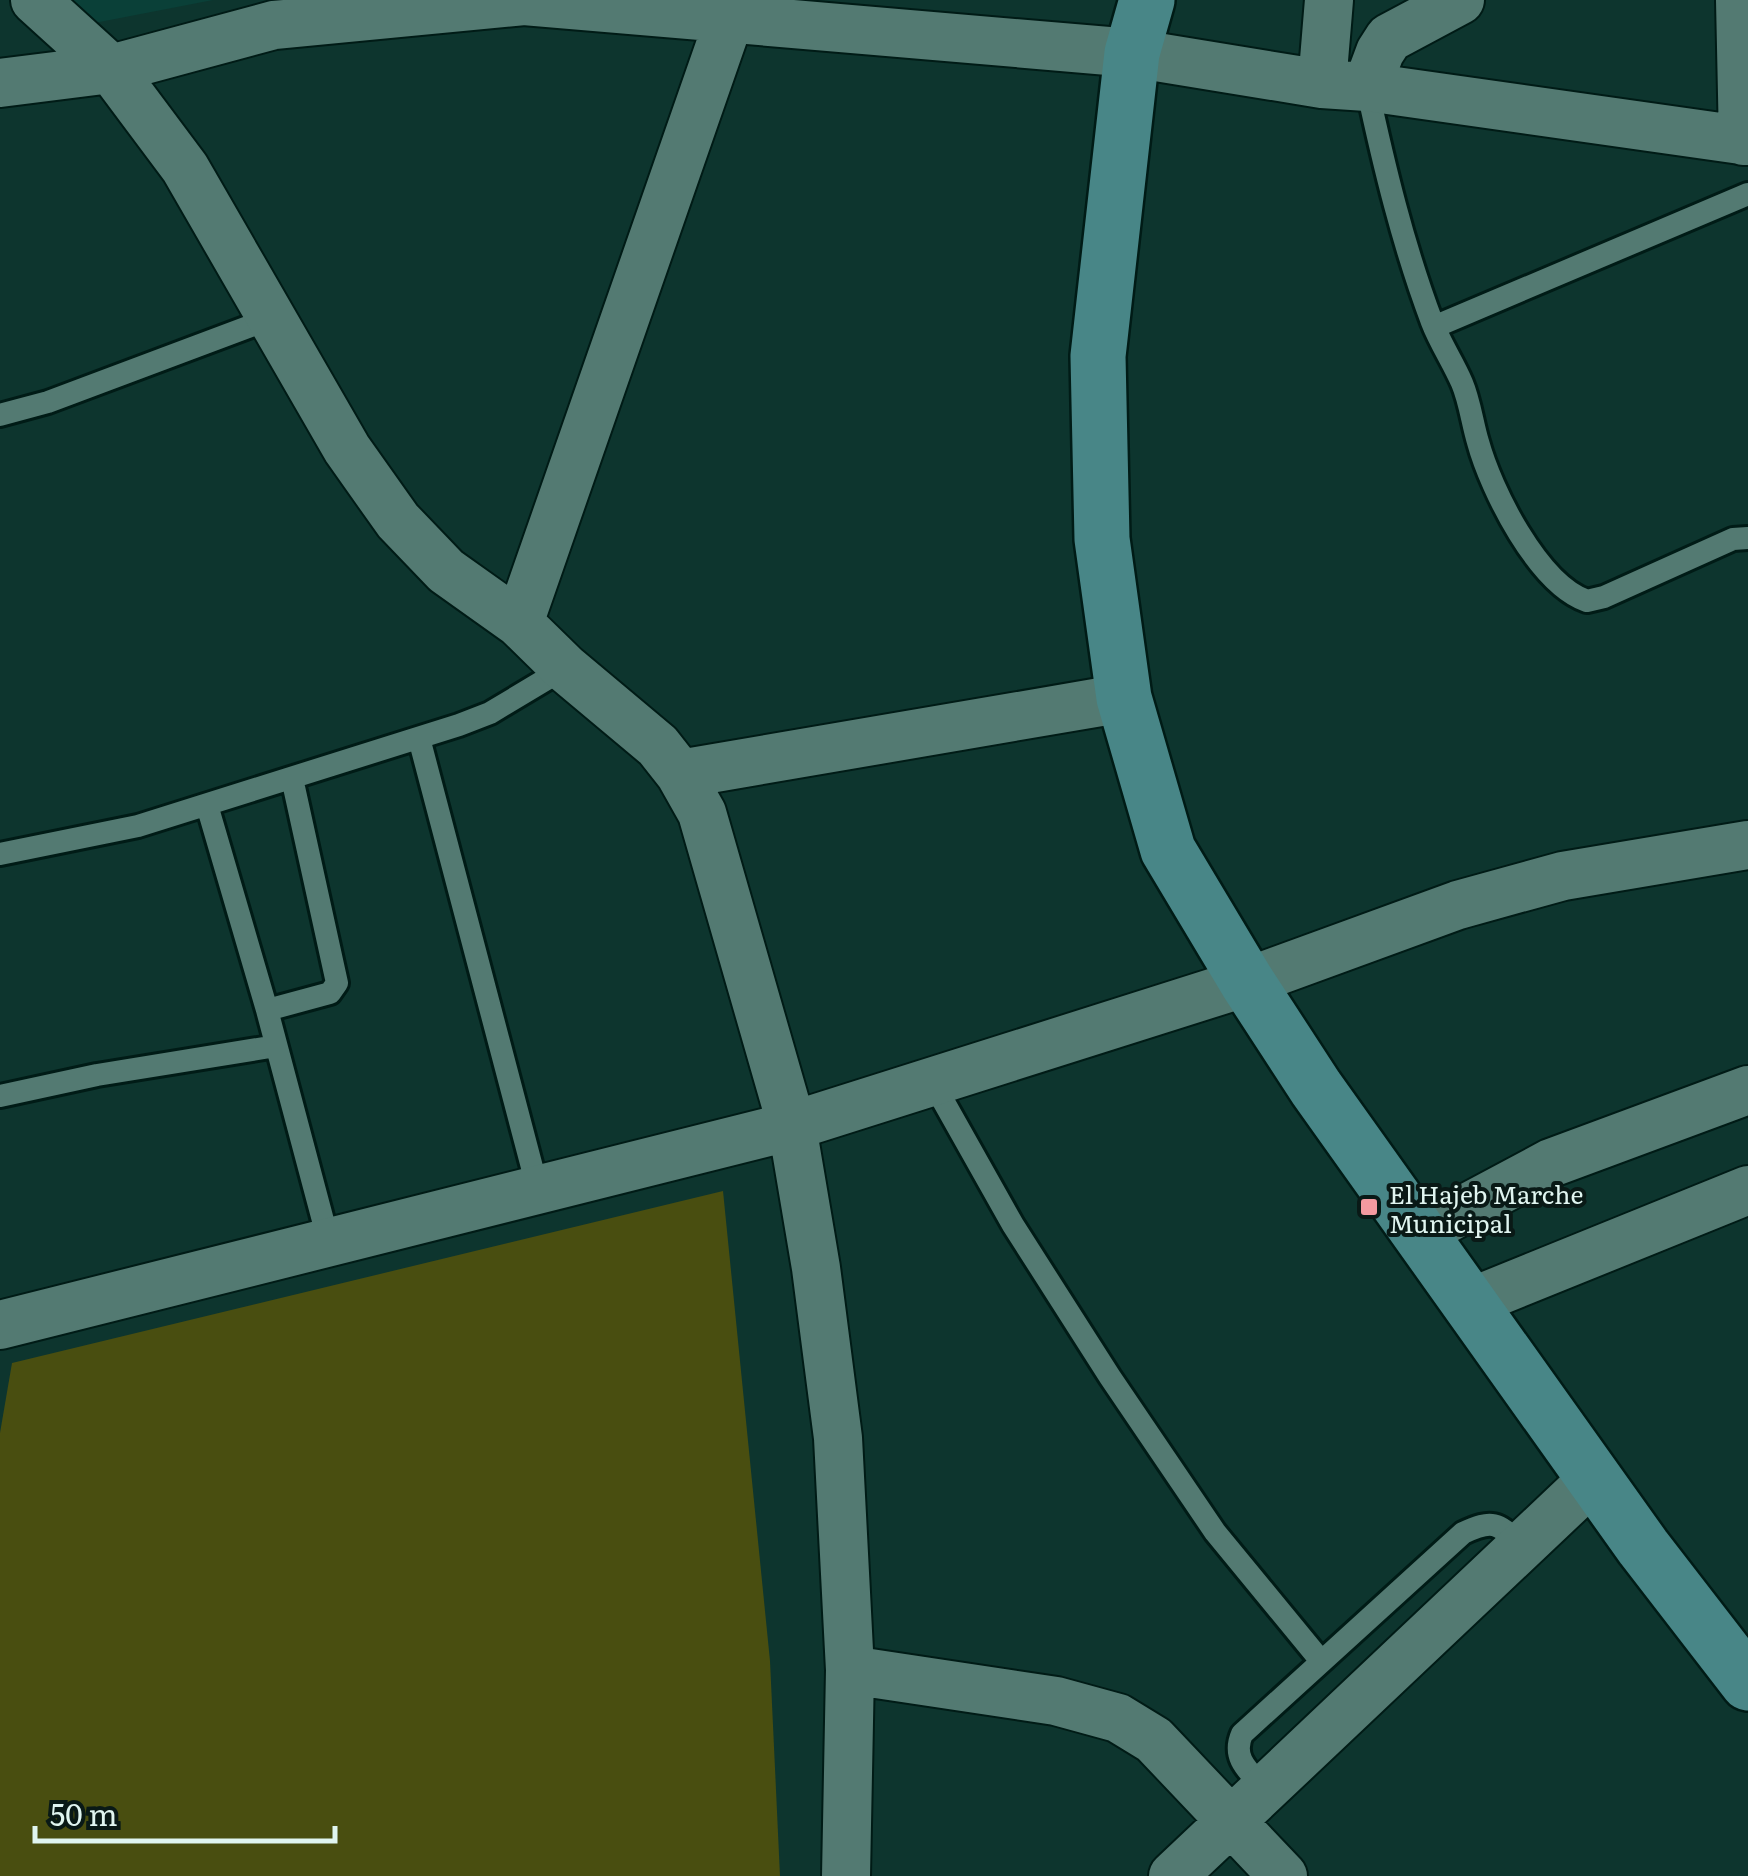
<svg xmlns="http://www.w3.org/2000/svg" width="1748" height="1876" font-family="Literata,serif">
<style>
.built{fill:#0a4038}
.green{fill:#494e10}
.lines{fill:none;stroke-linecap:round;stroke-linejoin:round}
.lane-casing{stroke:#001b16;stroke-width:28}
.street-casing{stroke:#001b16;stroke-width:52}
.secondary-casing{stroke:#001b16;stroke-width:60}
.lane{stroke:#537a72;stroke-width:22}
.street{stroke:#537a72;stroke-width:48}
.secondary{stroke:#488687;stroke-width:55}
.poi-dot{fill:#f49aa0;stroke:#091916;stroke-width:4}
.labels{text-anchor:middle;dominant-baseline:central;stroke-width:8;stroke-linejoin:round;paint-order:stroke}
.poi-label{font-size:25px;fill:#e0f5f0;stroke:#091916;text-anchor:start}
</style>
<rect width="100%" height="100%" fill="#0d352e"/>
<path class="built" d="M58,0h155l-129,25z"/>
<path class="green" d="M723,1191l47,470 10,215h-780v-443l12,-70z"/>
<g class="lines">
<defs>
<path id="lane" d="M1367,87c17,79 36,158 65,235 8,21 21,40 30,61 8,19 10,39 16,59 13,48 60,142 109,159l17,-4 129,-58 15,-1
M1434,327l314,-133
M0,415l48,-13 224,-84
M419,738l119,452
M207,805l60,205 62,233
M0,854l138,-28 321,-101 31,-12 75,-45
M267,1010l63,-17 7,-10 -45,-205
M932,1081l81,144 97,152 105,155 106,129
M0,1096l97,-21 179,-29
M1265,1789c-15,-17 -34,-30 -23,-55l221,-201c32,-15 35,-9 60,13"/>
<path id="street" d="M35,0l76,69 74,99 162,281 51,72 48,50 73,52 46,45 93,78 22,28 22,39 90,313 24,142 22,170 12,232 -4,206
M1740,0l3,141
M0,83l111,-14 163,-44 250,-24 608,52 190,31 45,3 381,54
M1322,84l7,-84
M1367,87l13,-35 9,-14 71,-38
M519,623l210,-603
M680,774l444,-76
M1420,1233l131,-70 197,-73
M1469,1303l279,-113
M0,1325l792,-199 455,-144 211,-77 105,-29 185,-31
M850,1670l206,31 62,17 36,22 129,136
M1173,1876l421,-398"/>
<path id="secondary" d="M1147,0l-15,53 -34,303 4,183 22,159 44,152 79,132 69,106 327,459 105,136"/>
</defs>
<use href="#lane" class="lane-casing"/>
<use href="#street" class="street-casing"/>
<use href="#secondary" class="secondary-casing"/>
<use href="#lane" class="lane"/>
<use href="#street" class="street"/>
<use href="#secondary" class="secondary"/>
</g>
<rect class="poi-dot" x="1359" y="1197" width="20" height="20" rx="5"/>
<g class="labels">
<g class="poi-label">
<text x="1389" y="1193">El Hajeb Marche<tspan x="1389" dy="29">Municipal</tspan></text>
</g>
</g>
<path d="M35 1826v15h300v-15" fill="none" stroke="#e0f5f0" stroke-width="5"/>
<text x="50" y="1826" font-size="30" fill="#e0f5f0" stroke="#091916" stroke-width="8" paint-order="stroke">50 m</text>
</svg>
